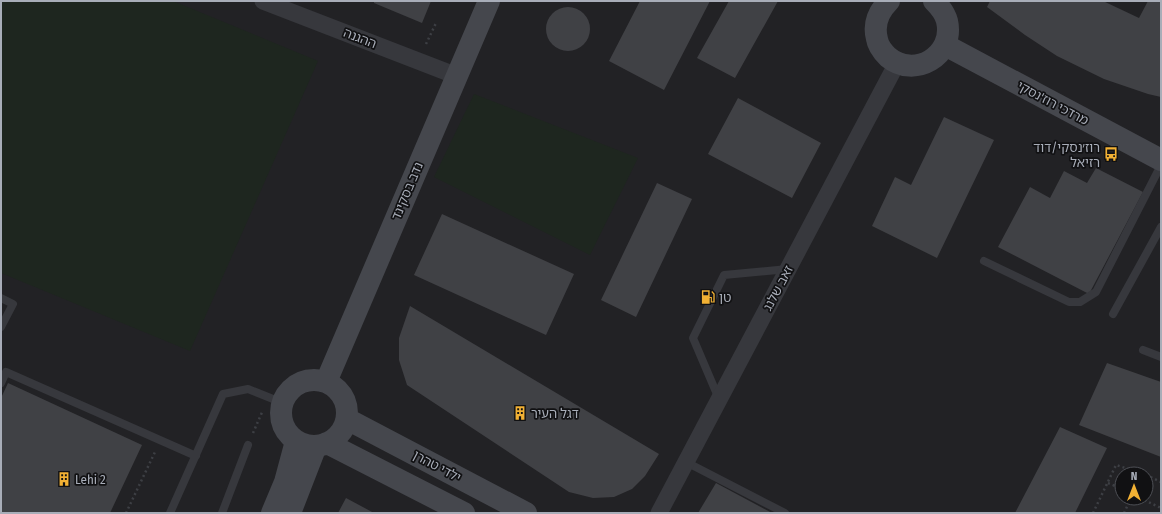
<svg xmlns="http://www.w3.org/2000/svg" width="1162" height="514" font-family="'Fira Sans Condensed','Noto Sans Hebrew',sans-serif">
<style>
.built{fill:#222225;fill-rule:evenodd}
.green{fill:#1e261f}
.building{fill:#404145}
.lines{fill:none;stroke-linecap:round;stroke-linejoin:round}
.path{stroke:#3d3f44;stroke-width:2.5;stroke-dasharray:2 3;stroke-linecap:butt}
.lane{stroke:#37383d;stroke-width:8}
.street{stroke:#37383d;stroke-width:17}
.secondary{stroke:#45474d;stroke-width:22}
.labels{text-anchor:middle;dominant-baseline:central;stroke-width:3.5;stroke-linejoin:round;paint-order:stroke}
.street-label{font-size:13px;fill:#a8adb8;stroke:#111113}
.poi-label{font-size:13px;fill:#a8adb8;stroke:#111113;text-anchor:start}
</style>
<rect width="100%" height="100%" fill="#161618"/>
<path class="built" d="M1,1h1160v512h-1160zM1122,474h24v24h-24z"/>
<path class="green" d="M1,1h172l145,60 -128,290 -189,-78z
M474,94l164,64 -48,97 -156,-78z"/>
<path class="building" d="M374,1h57l-9,22 -48,-20z
M640,1h70l-46,89 -55,-29z
M729,1h49l-43,77 -38,-20z
M990,1h113l36,17 9,-17h13v96l-13,-3 -44,-15 -47,-23 -32,-21 -38,-28z
M546 29a22 22 0 1 1 44 0a22 22 0 1 1-44 0Z
M738,98l83,45 -29,55 -84,-44z
M944,117l50,23 -57,118 -65,-32 23,-49 16,8z
M1096,168l47,24 -54,102 -91,-47 32,-60 20,11 14,-27 23,12z
M657,183l35,16 -56,118 -35,-17z
M442,214l132,60 -28,61 -132,-60z
M410,306l249,148 -14,22 -13,13 -18,8 -21,1 -24,-6 -162,-107 -8,-25v-22z
M1107,363l54,19v75l-82,-32z
M8,383l134,62 -32,68h-109v-115z
M1060,427l47,21 -32,65h-60z
M716,483l56,30h-74z
M346,498l28,15h-36z"/>
<g class="lines">
<path class="path" d="M426,44l10,-21
M253,433l10,-23
M1146,475l15,7
M1108,483l14,6
M1140,498l21,10
M126,513l29,-61
M1093,513l23,-48 28,9
M1124,513l7,-15"/>
<path class="lane" d="M984,261l85,41h11l16,-10 65,-127
M1,298l12,6 -12,23
M1113,314l48,-87
M1143,350l18,7
M1,383l5,-11 190,84
M719,399l-26,-61 31,-63 64,-6
M686,462l99,51
M170,513l53,-119 25,-5 35,14
M222,513l26,-68"/>
<path class="street" d="M263,1l194,75
M659,513l238,-450"/>
<path class="secondary" d="M889,1c-11,11 -16,23 -12,38 1,7 6,13 11,18 26,22 67,-1 59,-36 -2,-8 -7,-14 -13,-20
M945,45l216,115
M281 413a33 33 0 1 1 66 0a33 33 0 1 1-66 0Z
M326,382l163,-381
M347,419l179,94
M327,443l137,70
M272,513l13,-31 11,-41
M290,513l26,-67"/>
</g>
<defs>
<symbol id="bus-bare" viewBox="-9 -9 18 18"><path d="M-5-6H5V4H4V6H2V4H-2V6H-4V4H-5ZM-3.5-4V0h7V-4ZM-3.5 1.2v1.5H-2V1.2ZM2 1.2v1.5H3.5V1.2Z" fill="#f2b134" stroke="#111113" stroke-width="2.5" paint-order="stroke"/></symbol>
<symbol id="fuel-bare" viewBox="-9 -9 18 18"><path d="M-5.5-6h7V0h2V4h1.3V-2.5L3-4.5l.8-.8L6-3V5H2.5V1h-1V6h-7ZM-4.2-4.7v3.2H.2V-4.7Z" fill="#f2b134" stroke="#111113" stroke-width="2.5" paint-order="stroke"/></symbol>
<symbol id="building-bare" viewBox="-9 -9 18 18"><path d="M-4-6H4V6H1V3H-1V6H-4ZM-2.5-4.3h1.7v1.8h-1.7ZM.8-4.3h1.7v1.8H.8ZM-2.5-1h1.7V.8h-1.7ZM.8-1h1.7V.8H.8Z" fill="#f2b134" stroke="#111113" stroke-width="2.5" paint-order="stroke"/></symbol>
</defs>
<g fill-rule="evenodd">
<use href="#bus-bare" x="1101" y="144" width="20" height="20"/>
<use href="#fuel-bare" x="698" y="287" width="20" height="20"/>
<use href="#building-bare" x="510" y="403" width="20" height="20"/>
<use href="#building-bare" x="54" y="469" width="20" height="20"/>
</g>
<g class="labels">
<g class="street-label">
<text transform="translate(360 38) rotate(21)">ההגנה</text>
<text transform="translate(1053 103) rotate(28)">מרדכי רוז'נסקי</text>
<text transform="translate(407 191) rotate(-67)">נדב בסקינד</text>
<text transform="translate(778 288) rotate(-62)">זאב שלנג</text>
<text transform="translate(437 466) rotate(28)">ילדי טהרן</text>
</g>
<g class="poi-label">
<text x="1100" y="147" text-anchor="end">רוז׳נסקי/דוד<tspan x="1100" dy="15">רזיאל</tspan></text>
<text x="719" y="297">טן</text>
<text x="531" y="413">דגל העיר</text>
<text x="75" y="479">Lehi 2</text>
</g>
</g>
<rect width="1162" height="514" fill="none" stroke="#a8adb8" stroke-width="4"/>
<g transform="translate(1134 486)"><circle r="19" fill="#111113" stroke="#4d4f55"/>
<path d="M0-3L7 15L0 10L-7 15Z" fill="#f2b134"/>
<text y="-6" font-size="11" font-weight="bold" text-anchor="middle" fill="#a8adb8">N</text>
</g>
</svg>
